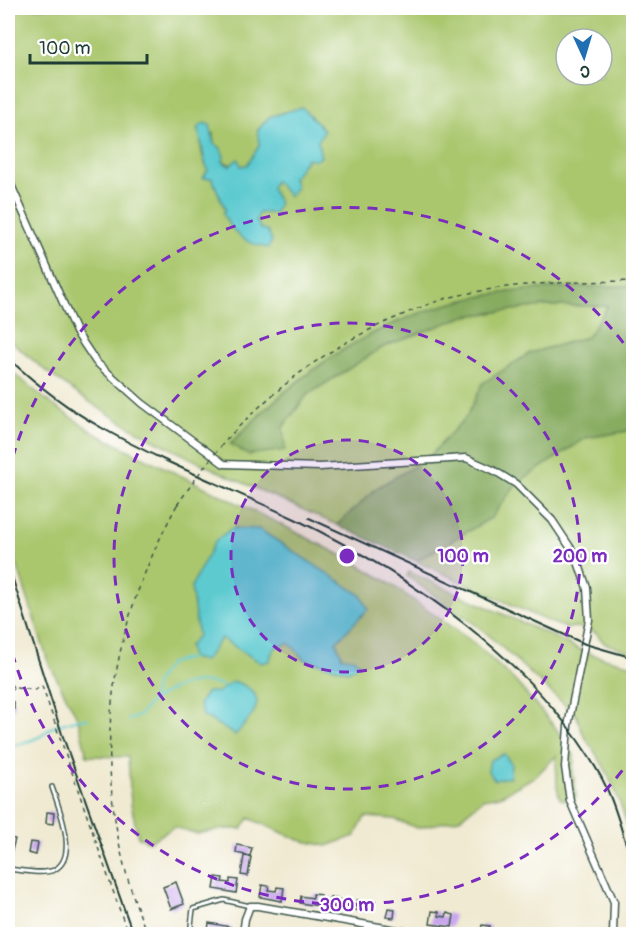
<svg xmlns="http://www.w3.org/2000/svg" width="641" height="942" font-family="Pangolin,sans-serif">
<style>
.green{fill:#aac76e;stroke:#648251;stroke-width:1.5;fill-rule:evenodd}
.forest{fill:#87ac61;stroke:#53744a;stroke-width:1.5}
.water{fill:#5dcad0;stroke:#3e8482;stroke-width:1.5}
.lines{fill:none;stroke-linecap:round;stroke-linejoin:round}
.stream{stroke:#5dcad0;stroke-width:2}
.building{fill:#c8a6ec}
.lane-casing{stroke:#3e574c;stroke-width:6}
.street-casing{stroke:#3e574c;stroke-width:9}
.path{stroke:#3e574c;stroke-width:1.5;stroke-dasharray:4.5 4.5;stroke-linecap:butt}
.lane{stroke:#fff;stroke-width:3}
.street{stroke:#fff;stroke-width:6}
.rail{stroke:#1f3d34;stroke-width:2}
.path-bridge{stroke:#3e574c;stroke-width:1.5;stroke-dasharray:4.5 4.5;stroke-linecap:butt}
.ring{fill:none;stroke:#7b2cbf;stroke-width:3;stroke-dasharray:10 8}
.centre{fill:#7b2cbf;stroke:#fff;stroke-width:3}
.ring-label{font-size:18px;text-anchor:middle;font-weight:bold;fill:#7b2cbf;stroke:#fff;stroke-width:4.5;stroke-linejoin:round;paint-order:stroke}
</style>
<rect width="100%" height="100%" fill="#fff"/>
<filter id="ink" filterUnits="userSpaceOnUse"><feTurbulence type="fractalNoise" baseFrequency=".0167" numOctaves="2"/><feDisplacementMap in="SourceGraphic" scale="12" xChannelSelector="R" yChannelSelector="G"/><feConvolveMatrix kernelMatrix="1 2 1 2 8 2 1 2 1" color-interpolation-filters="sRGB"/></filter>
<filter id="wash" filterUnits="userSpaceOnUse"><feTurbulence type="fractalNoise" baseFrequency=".008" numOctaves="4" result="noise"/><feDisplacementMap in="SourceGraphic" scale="24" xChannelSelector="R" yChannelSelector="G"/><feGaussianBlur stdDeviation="1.35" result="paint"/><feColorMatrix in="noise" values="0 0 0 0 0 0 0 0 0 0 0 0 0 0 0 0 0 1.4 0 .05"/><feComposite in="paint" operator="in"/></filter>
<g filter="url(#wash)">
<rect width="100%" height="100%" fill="#f0ead2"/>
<path class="green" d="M8,8h625v278c-55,1 -113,1 -168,14 -94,21 -169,74 -234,143l52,-16 24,-32 76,-48 82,-31 79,-10h65l-21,31 -58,16 -47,30 -16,33 -41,44 -48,27 -41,38c-115,-53 -236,-98 -329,-187zM566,39h36v36h-36zM258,130l50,28 -16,21 -3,17 -14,-16 -4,7 8,16 -21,10 -2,7 5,9 -36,-20 -13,-31h-8l4,-8c-5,-10 -8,-21 -7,-32l12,-5c1,23 10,36 35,32l11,-19z
M8,369l45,36 45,30 190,93 62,32 33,19 91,64 41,38 40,46 19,28 -1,17 3,25 -6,4 -10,-2 -3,-12 -1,-31 -20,20 -36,20 -17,3 -24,20 -42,9 -23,-9 -29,-2 -10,19 -28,10 -28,-6 -50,-22 -7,11h-19l-26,5 -23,-7 -25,15 -11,-5 -7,-33 -3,-47 -41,-1 -9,-37 -30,-57 -40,-125zM198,636l138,6 6,15 18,7 -12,6 -43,-10 -16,-18 -15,6 -5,13 -48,-23 -32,8z
M633,430v223l-29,-10 -8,-10 -18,-6 -12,1 -19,-7 -131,-60 75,-43 25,-34 70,-46z
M409,572l154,69c22,14 46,18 70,24v178c-7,-24 -15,-47 -26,-70 -9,-20 -26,-35 -30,-57l-93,-85 -77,-55z"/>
<path class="forest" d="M633,286v144l-48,8 -69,46 -25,34 -75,43 -79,-36 41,-38 49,-28 40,-43 16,-33 47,-30 57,-16 21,-31h-64l-79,10 -82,31 -76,48 -24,32 2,23 -37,5 -17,-11c65,-70 139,-122 234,-144 55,-13 113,-13 168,-14z"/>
<path class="water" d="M302,107l22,23 -6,12 3,15 -6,3 -8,-2 -14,20 3,10 -7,8 -14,-15 -4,6 8,16 -4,10h-16l-3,7 5,9 6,1 5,11 -4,7c-23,-5 -35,-13 -45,-34l2,-5 -13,-31h-9l5,-8c-7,-14 -4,-27 -11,-41l7,-6 6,2 4,19 6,3 4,9 -1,6 6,4 9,-7 3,7 6,-1 12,-19 -1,-16 11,-13z
M232,528l27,1 102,66 7,14 -32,33 6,15 11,1 7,6 -12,7 -43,-11 -16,-17 -15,5 -5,13 -8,2 -40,-25 -16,23 -14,-3 -2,-12 9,-10 -7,-49 24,-46z
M233,681c39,13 23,32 2,54l-33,-20 -3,-12 8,-11h11z
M504,754l7,9 -1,14 -15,3 -7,-9 2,-11z"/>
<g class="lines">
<path class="stream" d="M152,701c27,-17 42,-24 73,-15
M128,720l11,-4 12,-14 5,-20 14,-19 21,-5
M8,746l17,-3 16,-7 11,-9 26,-8h10"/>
</g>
<g id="blocks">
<path class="building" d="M8,702h6v7h-6z
M47,812l7,1 -1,11 -7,-1z
M8,834l2,1 -1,3 6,1 -3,11 -4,-1z
M30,842l8,1 -2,12 -8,-2z
M237,845l15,3 -2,8 -14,-3z
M244,856l7,1 -3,19 -7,-1z
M216,877l7,1 -1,4 8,1v-4l8,1 -2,13 -22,-4z
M176,882l8,22 -13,5 -8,-22z
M262,885l7,1 -1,4 8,1 1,-4 7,1 -2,13 -22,-4z
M313,894l8,1 -2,11 -19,-3 1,-7 12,2z
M330,897l11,3 -1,8 -12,-2z
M357,900l11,2 -2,10 -11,-2z
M388,908l7,1 -1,9 -8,-1z
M432,911l7,1v4l7,1 1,-4 7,2 -2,12 -22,-3z
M209,923l22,4 -1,7 -22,-3z
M482,925l8,1 -2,8h-8z
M251,929l23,4v1h-24z"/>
</g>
</g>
<g filter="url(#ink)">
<use href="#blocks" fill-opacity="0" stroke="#3e574c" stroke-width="1.5"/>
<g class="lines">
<defs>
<path id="lane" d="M8,869c12,1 34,6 46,1 26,-13 4,-64 -2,-83
M190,934l3,-25 31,-9 26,6"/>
<path id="street" d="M8,178l68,154 20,30 46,41 82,61 96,3 146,-9 27,12 23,14 36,36 24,36 11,32 2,32 -21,106 -3,41 5,34 44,101 -1,32
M8,689l1,-1
M243,934l2,-15 5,-13h8l162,28"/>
</defs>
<use href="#lane" class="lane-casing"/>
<use href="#street" class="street-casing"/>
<path class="path" d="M226,440c52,-55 104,-95 174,-124 20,-9 43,-18 65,-22 55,-12 112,-12 169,-13
M16,688l19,2 7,-4 86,248
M147,934c-10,-26 -20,-54 -26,-82 -27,-126 -5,-234 56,-347
M160,934l5,-3 20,-2"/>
<use href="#lane" class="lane"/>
<use href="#street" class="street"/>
<path class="rail" d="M8,358c28,26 60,51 94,70 62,35 129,61 193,91 115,56 240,142 305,256 11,19 18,42 24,63 4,11 8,23 10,35
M309,518l236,108 40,18 49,14
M8,564l54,170 71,200"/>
<path class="path-bridge" d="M177,505l24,-34 25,-31"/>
</g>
</g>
<circle cx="347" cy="556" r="116" fill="#7b2cbf" fill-opacity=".12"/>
<g class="ring">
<circle cx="347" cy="556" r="116"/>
<circle cx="347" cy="556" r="233"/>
<path d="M633 756A349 349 0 0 1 8 637M8 475A349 349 0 0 1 633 356"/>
</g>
<circle cx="347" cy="556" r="9" class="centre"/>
<g class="ring-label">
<text x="463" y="562">100 m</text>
<text x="580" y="562">200 m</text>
<text x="347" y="911">300 m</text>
</g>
<rect width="641" height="942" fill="none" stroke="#fff" stroke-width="30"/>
<g transform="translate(584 57) rotate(176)"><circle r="28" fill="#ffffff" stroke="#a5b1ae" stroke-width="1.5"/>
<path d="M0-4.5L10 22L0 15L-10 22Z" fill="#1f6fb2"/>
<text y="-9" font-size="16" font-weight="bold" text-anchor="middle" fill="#1f3d34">С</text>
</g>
<path d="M30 54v9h117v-9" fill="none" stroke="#1f3d34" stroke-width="3"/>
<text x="39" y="54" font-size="18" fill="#1f3d34" stroke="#ffffff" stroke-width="4.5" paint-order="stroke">100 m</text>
</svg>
